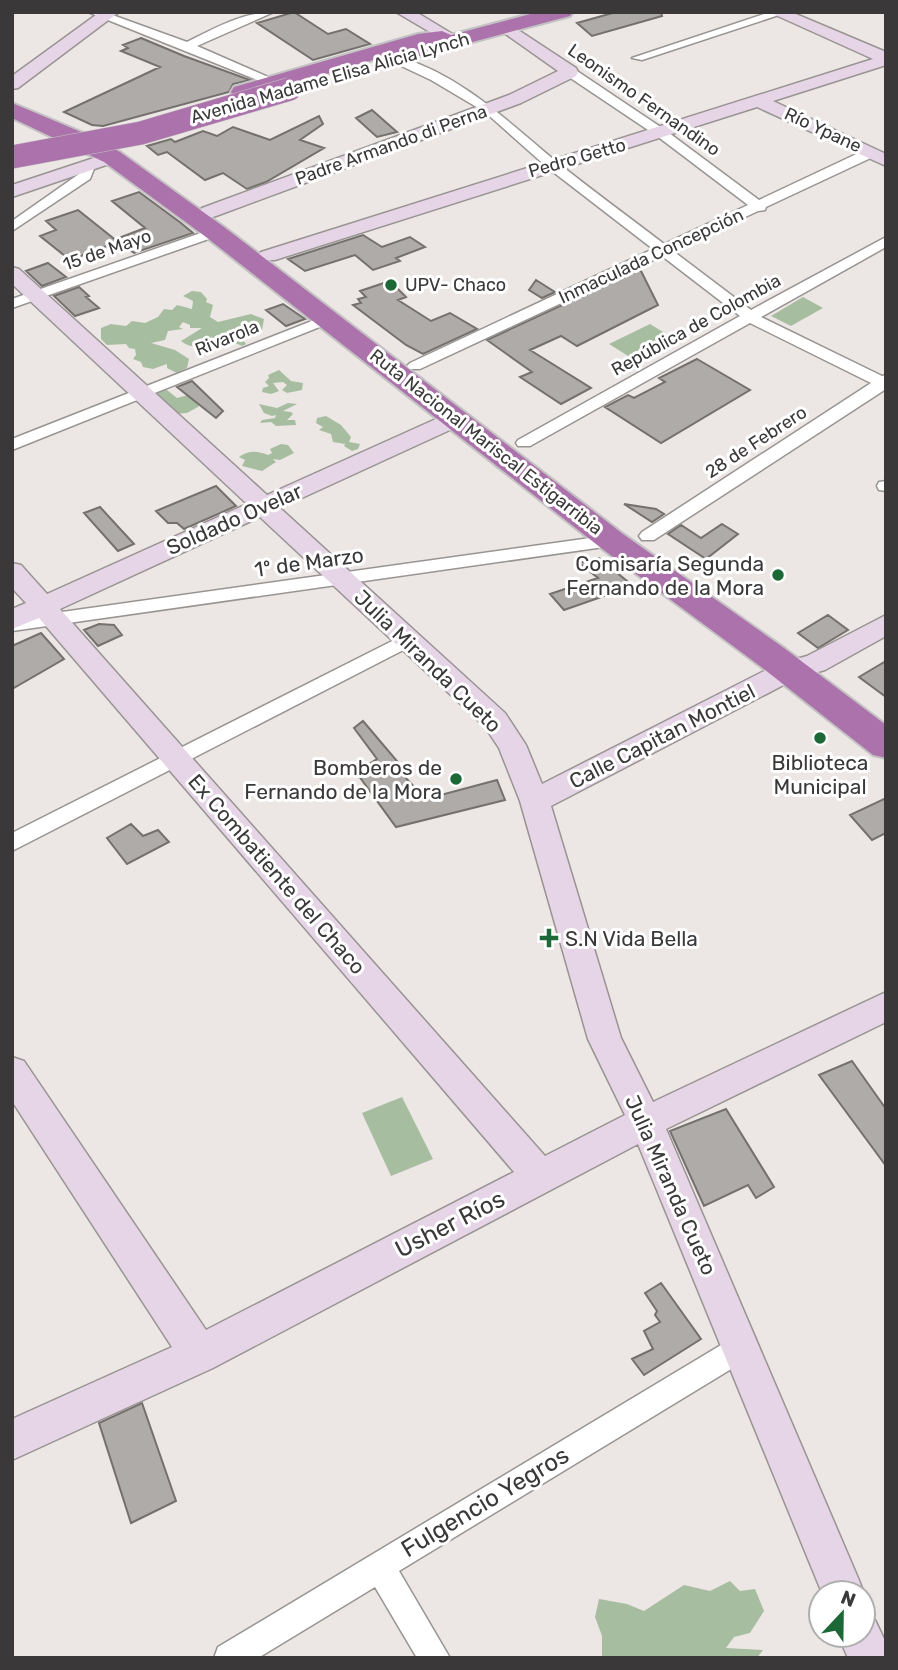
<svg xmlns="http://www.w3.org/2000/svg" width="898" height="1670" font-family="Rubik,sans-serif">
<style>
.green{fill:#a7bda0}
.building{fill:#afaba9;stroke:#74706e;stroke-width:2}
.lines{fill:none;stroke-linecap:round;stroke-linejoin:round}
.street-casing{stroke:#989492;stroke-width:3}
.secondary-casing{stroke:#989492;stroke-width:3}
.highway-casing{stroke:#c4c3c3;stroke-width:4}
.street{fill:#fff;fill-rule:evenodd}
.secondary{fill:#e6d5e6;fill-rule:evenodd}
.highway{fill:#ac72ab;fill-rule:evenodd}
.highway-bridge-casing{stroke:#c4c3c3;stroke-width:24;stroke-linecap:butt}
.highway-bridge{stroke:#ac72ab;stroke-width:23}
.poi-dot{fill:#1d6837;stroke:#fff;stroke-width:2.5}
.labels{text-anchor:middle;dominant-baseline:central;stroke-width:6;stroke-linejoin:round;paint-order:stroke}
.far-street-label{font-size:18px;fill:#3a3838;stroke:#fff}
.far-poi-label{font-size:18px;fill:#3a3838;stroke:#fff;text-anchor:start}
.street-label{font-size:21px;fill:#3a3838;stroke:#fff}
.poi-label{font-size:21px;fill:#3a3838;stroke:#fff;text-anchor:end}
.near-street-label{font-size:24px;fill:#3a3838;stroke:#fff}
</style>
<rect width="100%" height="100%" fill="#ece7e5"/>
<path class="green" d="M192,291l9,1 6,7 -1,3 7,3 -3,12 8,5 33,-8 13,5 -2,11 -6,4 -22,-3 11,5 -2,4 3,4 -4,2c-18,-11 -42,10 -61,-5l21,-13h-12v-3l-7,-3 -4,5 4,2 -15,2 -3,9 -14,3 24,7 14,9 -2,9 -10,5 -10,-5v-4l-14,5 -10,-2 -2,-5 -8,-3 3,-4 -1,-6 -6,-1 -3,-4 -19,1 -6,-6v-11l10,-4 15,2 6,-5 13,2 13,-6 6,-8 8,1 5,-5 15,4 1,-8 -10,-5z
M803,297l20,11 -32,18 -20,-10z
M650,324l23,14 -40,21 -24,-15z
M279,370l12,11 12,2 -1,7 -15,3 -5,-3 5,-5 -4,-3 -10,1 6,8 -8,3 -9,-2 1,-4 6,-2 -4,-4 4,-4 -1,-3z
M167,390l10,8 14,-4 9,9 -2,4 -11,6 -13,1 -18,-20 4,-4z
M288,403l9,1 -14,7 8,1 2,2 -6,6h8l1,5 -20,1 -5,-4 -11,1 2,-3 13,-2 1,-3 -4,1 -8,-3 -5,-9 18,4z
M326,416l15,9 10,12 -2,5 11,2 -2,5 -6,2 -8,-5 1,-2 -12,-2 -2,-8 -12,-4 4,-3 -7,-4 1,-5z
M281,444l7,1 6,8 -14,7 -7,-1 3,3 -14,9 -20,-5 3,-6 -6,-3c10,-7 18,-6 29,-2l4,-2 -2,-4z
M402,1097l31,62 -42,17 -29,-63z
M730,1581l10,10 15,-2 9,22 -14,22 -16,4 -8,11 37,2 -6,8h-155v-22l-7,-19 4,-18 28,5 17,7 40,-26 26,6z"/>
<path class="building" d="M294,12l34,22 18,-5 24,15 -57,16 -56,-37z
M616,12h45l1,4 -70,20 -15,-13z
M141,38l43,18 66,24 -17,4 -4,8 -126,34 -11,-1 -28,-13 96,-45 -39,-16 7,-3 -5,-3z
M372,110l25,22 -20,5 -21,-19z
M319,116l4,8 -23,16 24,8 -58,34 -19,7 -24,-16 -18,7 -38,-28 -9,3 -11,-9 24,-7 4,3 28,-11 14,5 16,-9 37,13z
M139,192l42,31 12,10 -59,20 -18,-14 29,-11 -33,-27z
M78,210l40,32 -48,18 -30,-24 16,-6 -10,-9z
M363,235l19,12 28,-10 15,10 -29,11 4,3 -27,9 -18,-15 -50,16 -17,-12z
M48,263l18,14 -24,9 -16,-15z
M640,269l18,36 -81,41 -16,-10 -31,14 61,38 -30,16 -41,-27 12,-5 -45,-32z
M536,280l19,12 -13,6 -13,-8z
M390,281l16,16 -8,3 33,21 19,-8 27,16 -54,25 -17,-9 -53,-40 8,-2 -3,-4 8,-2 -6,-6z
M79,287l10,9 -3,1 13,11 -24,8 -21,-20z
M283,304l22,15 -19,7 -20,-16z
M697,359l53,31 -89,53 -56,-36 23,-12 6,3 31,-16 -6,-4z
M192,381l31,30 -7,7 -39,-31z
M216,486l20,20 -52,23 -7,-6h-9l-12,-12z
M624,504l32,5 8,5 -12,8z
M100,507l22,24 12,13 -16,7 -34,-38z
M722,524l16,10 -32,25 -38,-25 13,-9 20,13z
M599,558l34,28 -69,24 -14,-16 48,-16 -19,-15z
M828,615l20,15 -30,18 -20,-15z
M99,624l15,1 8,10 -24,11 -14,-16z
M41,633l23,26 -52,30v-43z
M886,661v36l-27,-20z
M363,721l39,46 -5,2 29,30 71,-19 8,20 -109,27 -40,-55 21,-13 -23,-31z
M886,798v35l-14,7 -22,-25z
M131,824l12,12 15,-6 11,12 -42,22 -20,-26z
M852,1061l34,48v57l-67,-91z
M726,1109l48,78 -18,11 -8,-13 -44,21 -34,-75z
M661,1283l40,56 -57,36 -12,-16 21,-10 -9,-18 16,-9 -5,-7 2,-4 -12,-18z
M142,1403l34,98 -45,22 -32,-100z"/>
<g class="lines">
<defs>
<path id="street" d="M88,12h16l83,30c28,-14 56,-30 87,-30l-77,34 85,37 -10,3z
M770,12l15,1 -143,47 -10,-2z
M399,57c64,19 110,66 159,106 35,28 71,54 106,81l84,-39 -91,-69 -91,-61v-6h8l91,61 94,70 106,-50h10v6l-109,51 -1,3 -7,1 -85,40 78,59 135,-73v10l-125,70 121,59 4,-1v14l-232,151h-12l-3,-4 3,-4 229,-149 -121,-60 -220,123h-12l-2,-3 2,-3 222,-124 -78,-60 -242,113h-10l-3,-3 3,-3 243,-114 -105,-81 -63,-56 -54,-32 -36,-17 -2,-2z
M89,162l6,4 -5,13 -78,52v-10l67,-47 5,-11z
M215,228l5,1v6l-208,73v-9z
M327,315l5,1 2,3 -2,3 -320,128v-11z
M886,481v10l-7,-1 -2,-4 2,-4z
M612,535l6,2 3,4 -3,4 -606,86v-12z
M408,633l7,1 2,5 -2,5 -403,207v-18z
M741,1333l10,4 4,10 -4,10 -352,214 51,87h-33l-42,-71 -117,71h-44l4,-11z"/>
<path id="secondary" d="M100,12h19l-101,76 -6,1v-13z
M396,12h20l38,23 -2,3h-12z
M769,12h22l95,40v13l-113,36 113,53v12l-129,-59 -482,153h-14l-3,-4 3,-4 612,-193z
M506,22l70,46 2,4 -2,4 -55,27 -305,113 -7,2 -10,-6 3,-4 307,-113 49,-24 -58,-41 -2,-3z
M112,152l9,5 -3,4 -106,36v-12z
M12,267l7,2 248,226 180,-81h16l3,5 -3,5 -183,84 225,205 21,32 16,39 236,-120 29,-8 79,-41v21l-61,34 -28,8 -246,128 70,232 32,64 233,-110v30l-220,107 192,449 6,15 -1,3v-3h-41l-184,-449 -425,224 -201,92v-41l160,-72 -160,-246v-44l12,4 182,269 308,-158 -475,-554 -27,11v-20l14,-6 -14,-15v-25l9,2 26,29 200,-90 -235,-220zM260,517l225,210 14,21 21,53 68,238 37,76 -80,41 -485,-547z
M863,1615l12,5 11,23v15h-38l-10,-23h25z"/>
<path id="highway" d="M538,12h35l-3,4 -150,40 -8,-1 -2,-6 -168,50 -8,-2 -3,-5 3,-5 184,-53 24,-3 9,4z
M12,103l81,34 27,15 104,75 399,307 161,114 102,77v33l-13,-3 -113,-89 -159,-118 -395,-311 -102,-75 -92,-44z"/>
</defs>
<use href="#street" class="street-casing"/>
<use href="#secondary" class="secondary-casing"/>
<use href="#highway" class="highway-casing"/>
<use href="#street" class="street"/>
<use href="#secondary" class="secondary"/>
<use href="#highway" class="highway"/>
<defs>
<path id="highway-bridge" d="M12,157l129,-24 149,-44"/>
</defs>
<use href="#highway-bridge" class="highway-bridge-casing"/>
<use href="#highway-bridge" class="highway-bridge"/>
</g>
<g class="poi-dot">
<circle cx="391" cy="285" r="7"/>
<circle cx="778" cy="575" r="7"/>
<circle cx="820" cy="738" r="7"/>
<circle cx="456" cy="779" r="7"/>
<path d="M545.5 927.5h7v7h7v7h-7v7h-7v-7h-7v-7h7z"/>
</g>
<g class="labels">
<g class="far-street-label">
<text transform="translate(330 78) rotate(-16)">Avenida Madame Elisa Alicia Lynch</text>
<text transform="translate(644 100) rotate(35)">Leonismo Fernandino</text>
<text transform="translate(823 130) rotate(25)">Río Ypane</text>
<text transform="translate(391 145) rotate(-20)">Padre Armando di Perna</text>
<text transform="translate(577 158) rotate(-16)">Pedro Getto</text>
<text transform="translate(107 250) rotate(-19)">15 de Mayo</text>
<text transform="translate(651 256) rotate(-25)">Inmaculada Concepción</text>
<text transform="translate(696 325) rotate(-29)">República de Colombia</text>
<text transform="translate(227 338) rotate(-22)">Rivarola</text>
<text transform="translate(486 442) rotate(38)">Ruta Nacional Mariscal Estigarribia</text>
<text transform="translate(756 442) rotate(-33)">28 de Febrero</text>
</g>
<g class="far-poi-label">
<text x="405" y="285">UPV- Chaco</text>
</g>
<g class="street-label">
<text transform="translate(234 519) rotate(-24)">Soldado Ovelar</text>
<text transform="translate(309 562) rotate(-8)">1º de Marzo</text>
<text transform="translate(428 661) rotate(44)">Julia Miranda Cueto</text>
<text transform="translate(662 736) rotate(-27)">Calle Capitan Montiel</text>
<text transform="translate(277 874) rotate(49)">Ex Combatiente del Chaco</text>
<text transform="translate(671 1185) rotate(66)">Julia Miranda Cueto</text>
</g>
<g class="poi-label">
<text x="764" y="563">Comisaría Segunda<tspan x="764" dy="24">Fernando de la Mora</tspan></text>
<text x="820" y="762" text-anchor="middle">Biblioteca<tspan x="820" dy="24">Municipal</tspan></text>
<text x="442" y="767">Bomberos de<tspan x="442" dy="24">Fernando de la Mora</tspan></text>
<text x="565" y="938" text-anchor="start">S.N Vida Bella</text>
</g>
<g class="near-street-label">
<text transform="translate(450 1224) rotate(-27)">Usher Ríos</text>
<text transform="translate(485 1502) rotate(-31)">Fulgencio Yegros</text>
</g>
</g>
<rect width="898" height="1670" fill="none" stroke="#3a3838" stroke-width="28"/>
<g transform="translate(842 1614) rotate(22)"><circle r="33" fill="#ffffff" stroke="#b0afaf" stroke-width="2"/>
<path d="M0-5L12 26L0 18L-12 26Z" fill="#1d6837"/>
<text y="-10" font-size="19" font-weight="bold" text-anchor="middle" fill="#3a3838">N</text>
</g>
</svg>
